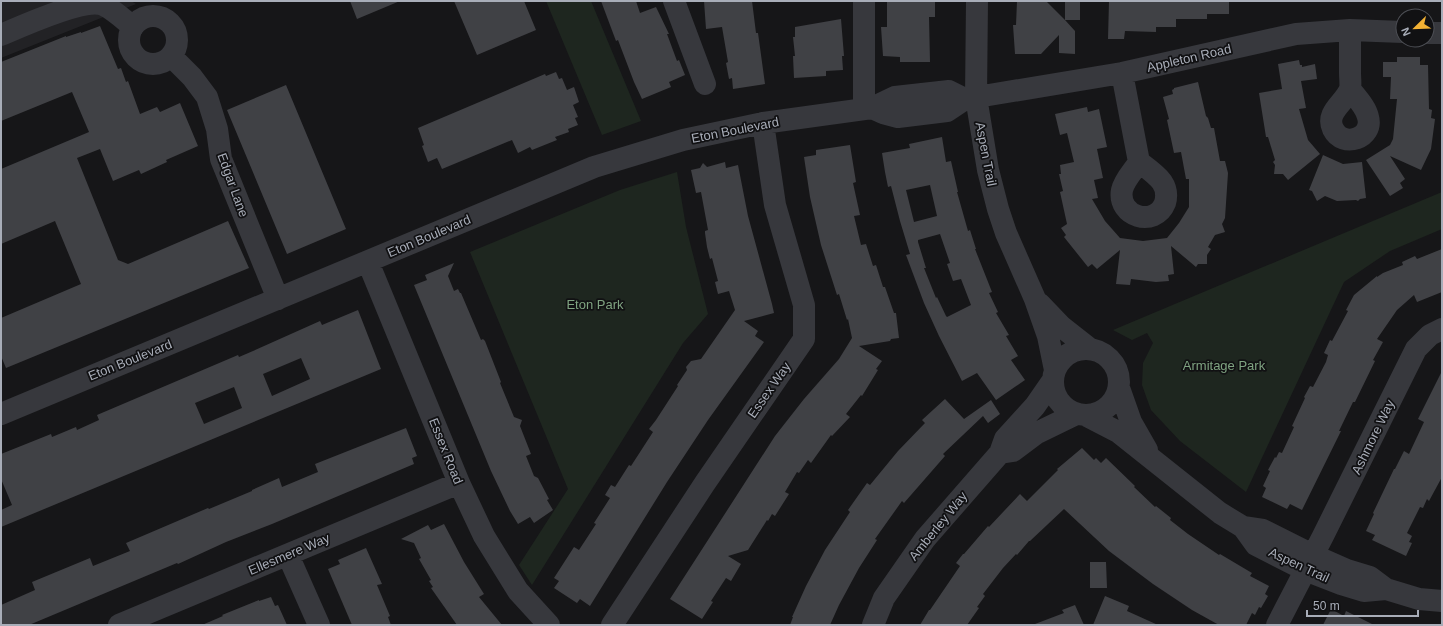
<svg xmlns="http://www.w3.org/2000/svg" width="1443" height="626" font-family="Helvetica,sans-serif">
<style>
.built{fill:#222225}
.green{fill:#1e261f}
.building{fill:#404145;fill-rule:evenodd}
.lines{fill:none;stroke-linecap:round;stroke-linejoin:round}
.minor{stroke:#37383d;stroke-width:22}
.labels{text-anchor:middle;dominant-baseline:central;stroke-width:3.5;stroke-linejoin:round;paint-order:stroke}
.street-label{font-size:13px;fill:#a8adb8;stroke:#111113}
.park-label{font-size:13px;fill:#7fa381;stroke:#111113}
</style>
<rect width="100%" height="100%" fill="#161618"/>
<path class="built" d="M1,1h130l5,3 -135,54z"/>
<path class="green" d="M546,1h45l50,120 -39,14z
M677,172l9,55 22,87 -25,29 -151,242 -13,-20 49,-76 -98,-237 150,-62z
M1442,192v37l-52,22 -46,31 -98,210 -66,-51 -29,-31 -9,-25 1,-22 10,-20 -6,-10 -15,7 -19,-10z"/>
<path class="building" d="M350,1h50l-43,18z
M454,1h70l12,29 -59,25z
M601,1h35l4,12 16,-6 13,27h-2l10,27 2,-1 6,15 -16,7 2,5 -29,12 -8,-17 -16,-42 -2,1z
M704,1h48l4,32h2l7,51 -32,5 -1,-11 -3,1 -3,-16 2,-1 -6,-35 -16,2z
M887,1h48v16h-6l1,45h-30v-5l-17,-1 -2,-29h6z
M1017,1h29l19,19v-19h15v19h-15l10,11v23l-16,-1v-18l-18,19h-26l-2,-29h3z
M1109,1h120v13h-22v5h-31v8h-20v5l-31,-1 -1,8h-16z
M841,19l3,37h-2l1,14 -17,1v5l-32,2 -1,-22h2l-2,-19h2v-10z
M100,26l18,43 3,-1 5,14 2,-1 12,33 17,-7 3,5 20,-9 18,43 -32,14 1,2 -26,12 -2,-4 -26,11 -13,-32 -23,9 41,102 10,4 100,-43 21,47 -243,100 -5,-12v-38l80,-34 -26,-63 -54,23v-75l88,-37 -17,-40 -71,29v-59l65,-26v1l15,-5v1z
M1397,57h23v8h8l1,44 3,1 -1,8 4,1 -4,30 -10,21 -31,-14 15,23 -5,4 3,5 -13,8 -24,-36 24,-15 3,-6 4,-40h-7l1,-22h-8v-15h14z
M1299,60l1,5h2v2l13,-3 2,15 -16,2 5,27 -7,1 9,31 12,14 -32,26 -5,-6h-9l1,-9 -2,-3 2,-2 -7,-23h-2l-7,-44 23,-4 -4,-25z
M556,72l3,7 3,-1 5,12 7,-3 5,15 -6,3 5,12 -3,1 3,7 -10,4 1,3 -14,5 2,3 -25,10 -2,-3 -12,6 -6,-13 -70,29 -5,-11 -9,4 -6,-16 2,-1 -6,-17 127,-54 1,2z
M1198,82l8,34 2,2 3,10h3l6,33h5l3,12 -3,45 -3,6 3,8 -10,3 -7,12 3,2 -4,6v9h-9l-2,3 -25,-21 3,28 -6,1 1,6 -13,1 -25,-3 -1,6 -14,-1 4,-34 -23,19 -5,-5 -4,3 -24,-30 2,-2 -5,-7 6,-4 -7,-32 3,-1 -4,-17h2l-1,-9 14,-3 -7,-29 -7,2 -5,-21 32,-7 1,5 11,-3 8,38 -10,2 6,29 -9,2 4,18 -6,1 13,22 15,17 23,3 24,-3 12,-15 10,-16v-28h-3l-5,-27 -7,1 -7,-33 2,-1 -6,-22 10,-3 -1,-4 2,-1v-1z
M286,85l60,144 -59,25 -60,-144z
M942,137l4,25 5,-1 7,31h-1l11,39 2,-1 6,19h-1l17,43 -3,1 9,19 -2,1 13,22 -3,1 12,20 -7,4 14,20 -29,20 -19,-27 -15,8 -23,-45 -15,-33 -18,-48 4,-1 -10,-33 -9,-35 -3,1 -3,-15 -3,-19 28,-5 -1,-4zM930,185l7,31 -23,6 -8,-32zM940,234l10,29 -3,1 6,17 8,-2 10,26 -24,12 -1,-1 -9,-19 -1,1 -12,-30h2l-8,-26v-2z
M850,145l6,37 -3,1 7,32 -6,1 7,29 5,-1 7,22 3,-1 7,22h2l9,26h2l3,25 -8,1 -1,2 -31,5 23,15 -6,8 2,1 -16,26 -1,-1 -15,19 4,3 -18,19 -1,-1 -20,28 -3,-3 -9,13 -2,-1 -12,20 4,2 -14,22 -3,-2 -4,7 -1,-1 -19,30 -20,6 13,8 -10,17 -5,-3 -15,23 2,1 -11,17 -32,-20 105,-163 29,-37 35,-40 13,-21 -4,-19 -1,1 -8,-26 -2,1 -16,-50 -11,-48 -6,-40 12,-2v-5z
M1323,155l20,9 19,-2 4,36 -6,1 -2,2 -2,-1 -19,1 -12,-5 -8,5 -5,-10 -3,-1z
M725,162l1,6 12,-3 10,51 24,88 2,9 -30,8 14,10 -3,5 9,6 -56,78 -41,62 -77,124 -10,-7 -3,4 -23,-15 5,-7 -5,-3 20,-31 5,3 17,-26 -2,-1 16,-25 -5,-3 6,-10 4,2 14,-22 2,1 22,-34 -4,-3 7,-9 22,-34 -1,-1 10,-15 -1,-3 5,-6 10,-2 34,-49 -6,-19 -11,3 -3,-12 3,-1 -6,-23 -2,1 -3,-12 -2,-14v-2l3,-1 -7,-38 -5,1 -5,-23 9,-2 3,-5 4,4z
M1442,249v43l-25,10 -3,-7 -17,15 -20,29 6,3 -10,18 2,1 -20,41h-2l-14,29h2l-39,79 -12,-6 -3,5 -25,-12 4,-9 -3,-2 7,-15 -2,-1 7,-13 1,1 3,-6 3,1 12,-26 -2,-1 13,-28 -1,-1 6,-11 3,1 13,-25 2,-7 -4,-2 6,-13 2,1 16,-30 -2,-1 8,-15 23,-19v1l6,-4 20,-8 -1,-3 13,-6 2,3z
M454,263l-6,13 6,15 4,-2 2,4h1l20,47 2,-1 2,2 16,41 -1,1 14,34 8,3 -2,6 11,28 -5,2 8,20 4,2 11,21 -2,1 6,10 -19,13 -4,-6 -12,7 -8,-13 -19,-40 -77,-186 13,-5 -2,-5z
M358,310l23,59 -380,158v-17l11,-5 -11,-26v-25l50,-20 1,3 24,-10 1,3 22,-10 -2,-5 141,-60 1,2 14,-6 67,-30 2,4zM301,358l9,21 -38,17 -9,-22zM234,387l8,21 -38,16 -9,-21z
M1442,371v106l-13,24 -2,-2 -4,9 -3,-1 -13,26 5,3 -3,6 3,1 -6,13 -34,-16 3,-5 -9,-4 8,-17 -1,-1 21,-44h1l9,-18 5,3 15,-32 -6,-3z
M945,399l19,20 27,-19 9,14 -12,9 -5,-7 -40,38 2,2 -41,47 -2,-2 -27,38 2,1 -18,28 -20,37 -9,20h-40l3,-8h-1l14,-31 19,-36 25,-38 -2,-2 19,-27 3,2 28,-34 27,-28 -3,-3z
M406,428l11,28 -5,2 2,6 -142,60 -46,18 -48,22 -1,-1 -148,62h-28v-20l34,-15 -3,-8 58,-24 3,8 37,-15 -4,-8 82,-35 1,1 43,-18v-1l27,-12 3,9 36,-15 -3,-8z
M1082,448l12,12 2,-2 5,5 5,-5 29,28 -1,1 21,20 1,-1 15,12 -1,2 18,14 31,21 1,-1 32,19 -2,3 19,10 -4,8 3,2 -7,12 -2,-1 -4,8 -3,-2 -6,12h-27l-27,-15 -39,-26 -44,-33 -45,-42 -34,32h-1l-12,14 -1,-1 -13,14 -20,26 2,2 -8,11 2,1 -12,17h-47l9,-15h1l30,-44 -4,-3 7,-9h1l24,-28 1,1 31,-33 7,7 31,-31 -1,-1z
M444,524l20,38 20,32 -5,3 23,28h-45l-26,-37 2,-1 -4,-6 2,-1 -12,-21 2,-1 -7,-15 -13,-4 27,-14 3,5z
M366,548l16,36 -5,1 13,31 -2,1 3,8h-39l-24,-56 12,-5 -2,-4z
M1090,562h16l1,26h-17z
M1105,596l24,10 -2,5 31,14h-65z
M271,597l4,9 3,-1 9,20h-85l21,-9 -1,-1 37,-15v1z
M1075,605l9,20h-49v-1l29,-11 -2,-3z
M1331,609l13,7 2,-5 28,14h-51z"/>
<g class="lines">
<path class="minor" d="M674,1l31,83
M864,1v108
M977,1l-1,96 12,73 10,39 8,24 29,66 13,37 7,34
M129 40a24 24 0 1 1 48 0a24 24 0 1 1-48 0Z
M1427,33h15
M1,35c21,-9 79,-35 99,-31 11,3 24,16 33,23
M171,56l21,21 15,20 10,32 4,30 57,140
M1122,73l17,89
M1350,89c6,8 16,18 18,28 6,21 -25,32 -35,12 -8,-17 12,-26 17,-40 1,-4 0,-11 0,-16 0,-14 0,-28 0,-43
M872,108l11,5 15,4 49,-6 18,-12 157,-26 174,-39 54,-4 53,2
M1139,162c8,6 17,12 23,20 4,6 5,14 3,21 -10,25 -48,14 -43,-13 2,-10 12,-20 17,-28z
M368,262l91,221 25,53 34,55 31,34
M1040,304l22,23 28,22
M1053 382a33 33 0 1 1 66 0a33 33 0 1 1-66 0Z
M1119,388l12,34 16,28
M1,414l593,-247 89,-27 80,-17 109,-15 23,-11 54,-6 16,8
M1087,416l31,16 102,81 23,14 13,18 49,25 36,14 23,7 22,-2 33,10 23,2
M1000,453l13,-2 24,-18 39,-19
M1243,527l20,3 50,25 34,15 23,7 16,12
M288,555l31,70
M119,625l340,-142
M612,625l93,-142 99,-144v-34l-29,-100 -12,-82
M873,625l11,-27 41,-59 75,-86 5,-14 30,-33 18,-26
M1277,625l46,-89 93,-187 14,-14 12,-6"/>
</g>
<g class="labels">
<g class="street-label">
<text transform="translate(1189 58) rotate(-13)">Appleton Road</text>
<text transform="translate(735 130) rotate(-11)">Eton Boulevard</text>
<text transform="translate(986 154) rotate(79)">Aspen Trail</text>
<text transform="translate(233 185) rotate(70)">Edgar Lane</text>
<text transform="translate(429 236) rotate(-23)">Eton Boulevard</text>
<text transform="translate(130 360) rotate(-22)">Eton Boulevard</text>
<text transform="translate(769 390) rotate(-55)">Essex Way</text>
<text transform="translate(1373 437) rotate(-64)">Ashmore Way</text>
<text transform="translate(446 451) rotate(68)">Essex Road</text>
<text transform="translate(938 526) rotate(-51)">Amberley Way</text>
<text transform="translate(289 554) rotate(-23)">Ellesmere Way</text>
<text transform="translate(1299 565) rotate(25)">Aspen Trail</text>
</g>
<g class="park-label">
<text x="595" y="304">Eton Park</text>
<text x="1224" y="365">Armitage Park</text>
</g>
</g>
<rect width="1443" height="626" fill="none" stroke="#a8adb8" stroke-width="4"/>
<g transform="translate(1415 28) rotate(247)"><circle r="19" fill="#111113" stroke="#4d4f55"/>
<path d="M0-3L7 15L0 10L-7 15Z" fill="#f2b134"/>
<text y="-6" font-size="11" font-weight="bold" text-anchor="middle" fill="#a8adb8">N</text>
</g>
<path d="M1307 610v6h111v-6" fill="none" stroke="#a8adb8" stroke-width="2"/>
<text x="1313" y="610" font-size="12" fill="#a8adb8" stroke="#111113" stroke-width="3" paint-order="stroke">50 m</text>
</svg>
